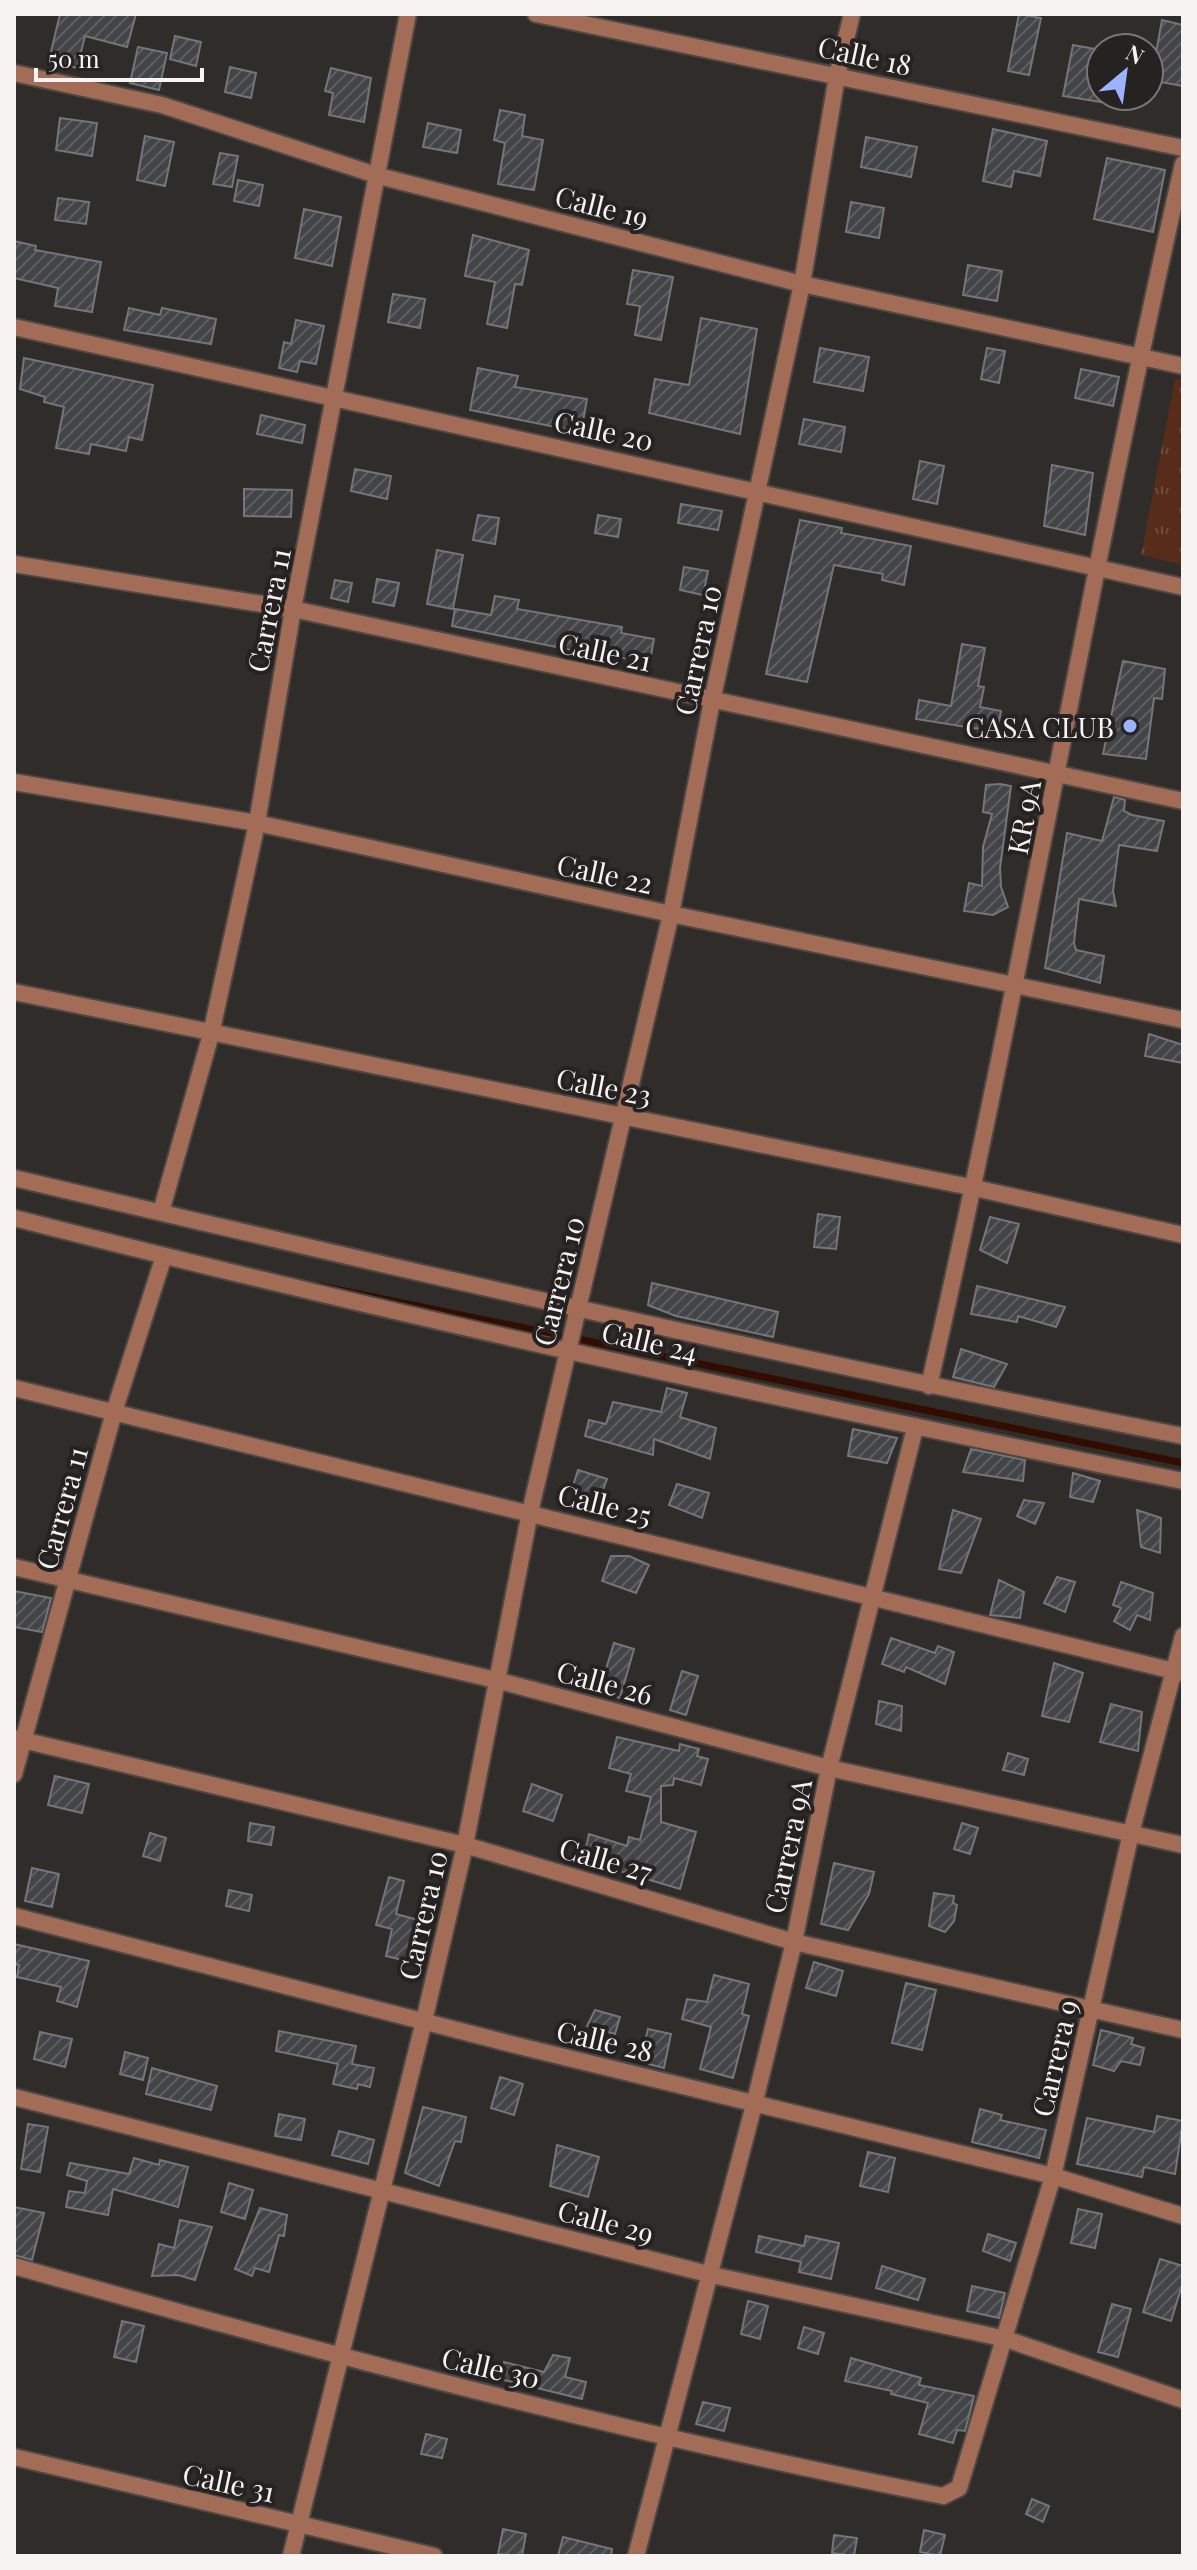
<svg xmlns="http://www.w3.org/2000/svg" width="1197" height="2570" font-family="'Playfair Display',serif">
<style>
.grass{fill:url(#grass-tufts)}
.lines{fill:none;stroke-linecap:round;stroke-linejoin:round}
.stream{stroke:#330c00;stroke-width:7}
.building{fill:url(#building-hatch);stroke:#75767a;stroke-width:2}
.minor-casing{stroke:#4c4846;stroke-width:20}
.minor{stroke:#a36c57;stroke-width:16}
.poi-dot{fill:#9cb4fd;stroke:#262221;stroke-width:3}
.labels{text-anchor:middle;dominant-baseline:central;stroke-width:8;stroke-linejoin:round;paint-order:stroke}
.street-label{font-size:28px;fill:#f6f3f2;stroke:#262221}
.poi-label{font-size:28px;fill:#f6f3f2;stroke:#262221;text-anchor:end}
</style>
<defs>
<pattern id="grass-tufts" width="24" height="20" patternUnits="userSpaceOnUse" patternTransform="scale(2)"><rect width="24" height="20" fill="#582c1a"/><path d="M3 7l-1-3M5 7V3M7 7l1-3M15 17l-1-3M17 17v-4M19 17l1-3" fill="none" stroke="#714b3c"/></pattern>
<pattern id="building-hatch" width="6" height="6" patternUnits="userSpaceOnUse" patternTransform="scale(2)"><rect width="6" height="6" fill="#424447"/><path d="M-1 1l2-2M0 6l6-6M5 7l2-2" fill="none" stroke="#5e5f62"/></pattern>
</defs>
<rect width="100%" height="100%" fill="#302c2a"/>
<path class="grass" d="M1175,379l8,1v185l-42,-10z"/>
<g class="lines">
<path class="stream" d="M320,1286l863,177"/>
</g>
<path class="building" d="M60,14h76l-9,33 -42,-11 -8,32 -28,-8z
M1019,14l22,4 -12,57 -21,-4z
M1162,20l21,5v61l-34,-6v-28l7,1z
M175,36l26,6 -5,24 -26,-7z
M1073,45l28,5v52l-38,-6z
M138,47l29,6 -8,37 -29,-7z
M230,67l26,6 -5,25 -26,-6z
M331,68l40,10 -7,44 -35,-7 4,-22 -8,-2z
M500,110l25,5 -3,21 21,4 -9,50 -36,-6 7,-41 -11,-3z
M60,118l37,5 -5,33 -36,-6z
M428,123l33,7 -4,23 -34,-6z
M993,129l54,12 -7,35 -26,-5 -3,16 -28,-6z
M145,136l29,6 -9,44 -28,-6z
M866,137l51,10 -6,30 -50,-10z
M220,153l18,3 -6,31 -19,-3z
M1107,158l58,12 -12,62 -59,-13z
M238,180l25,5 -4,21 -25,-5z
M58,198l31,4 -3,22 -31,-4z
M851,202l33,6 -5,30 -33,-6z
M304,209l37,8 -9,49 -37,-8z
M473,235l56,15 -7,35 -7,-1 -8,44 -20,-4 8,-42 -30,-6z
M14,241l22,5 -1,4 66,12 -9,50 -37,-6 3,-18 -44,-10z
M968,265l34,6 -5,30 -34,-6z
M633,270l40,7 -12,63 -26,-5 5,-29 -13,-2z
M393,294l32,5 -5,29 -32,-6z
M129,308l31,7 2,-7 54,11 -5,25 -87,-14z
M701,318l56,11 -17,105 -91,-21 6,-34 34,6z
M296,320l28,6 -8,38 -16,-3 -3,11 -18,-4 5,-26 7,2z
M820,348l49,9 -6,34 -49,-9z
M987,348l18,3 -6,32 -18,-4z
M24,358l129,27 -11,55 -13,-3 -3,14 -35,-7 -2,10 -33,-6 8,-41 -20,-5 1,-5 -25,-8z
M478,368l40,8 -3,11 72,12 -6,33 -111,-22z
M1081,369l38,8 -6,29 -38,-8z
M261,415l44,10 -3,18 -45,-9z
M804,419l41,8 -4,25 -42,-8z
M920,461l24,5 -7,38 -24,-5z
M1052,465l41,8 -8,62 -41,-9z
M355,469l36,7 -4,23 -36,-8z
M244,489l48,1 -1,27 -47,-1z
M681,504l41,7 -4,19 -40,-7z
M478,515l21,3 -4,26 -22,-4z
M598,515l23,4 -3,18 -23,-4z
M800,520l42,8 -1,5 70,13 -7,39 -22,-5 1,-6 -49,-9 -27,117 -41,-8z
M437,550l26,5 -10,54 -26,-5z
M684,567l24,4 -5,24 -23,-5z
M377,579l22,4 -5,23 -21,-4z
M335,580l17,3 -4,19 -17,-4z
M495,596l24,4 -2,9 105,18 -1,6 33,6 -4,22 -54,-6 -144,-29 3,-17 36,6z
M962,644l23,4 -7,38 6,1 -4,20 21,4 -5,27 -18,-3 1,-6 -63,-10 3,-19 32,6z
M1123,661l42,8 -3,30 -8,-1 -8,61 -43,-5z
M1000,784l11,2 -11,82 1,19 7,20 -15,8 -29,-4 5,-28 13,3 1,-39 9,-33 -9,-2 3,-27z
M1114,797l11,3 -1,11 8,4 32,6 -7,30 -38,-6 -6,46 3,15 -37,-7 -5,44 2,7 28,6 -4,27 -55,-15 22,-135 35,8z
M1149,1034l34,11v18l-38,-7z
M818,1214l22,3 -4,32 -22,-2z
M990,1217l29,7 -12,39 -27,-13z
M652,1283l126,29 -5,25 -97,-21 -28,-11z
M977,1286l13,3 75,18 -9,20 -38,-11 -1,6 -46,-8z
M961,1349l46,15 -13,23 -41,-10z
M667,1388l20,5 -7,24 36,11 -6,31 -56,-20 -1,16 -68,-19 4,-16 17,4 7,-22 48,10z
M853,1429l44,9 -10,25 -39,-7z
M971,1449l54,11 -2,21 -60,-9z
M578,1470l29,9 -7,20 -28,-10z
M1073,1473l27,8 -7,21 -23,-5z
M677,1484l32,9 -7,25 -33,-13z
M1024,1500l20,3 -9,21 -18,-8z
M953,1510l28,9 -20,54 -22,-4z
M1137,1510l24,8 -1,35 -19,-6z
M611,1556h18l20,9 -13,28 -34,-12z
M1057,1577l18,5 -10,30 -21,-9z
M999,1580l25,12 -4,26 -30,-3z
M1121,1582l32,11 -3,27 -13,-5 -7,15 -16,-9 7,-13 -8,-3z
M14,1591l37,7 -9,34 -28,-5z
M891,1638l44,15 3,-7 16,6 -9,32 -39,-17 -2,5 -22,-8z
M614,1643l20,6 -14,49 -21,-6z
M1054,1663l29,10 -14,49 -27,-6z
M682,1671l16,5 -12,39 -16,-5z
M879,1701l23,5 -1,25 -25,-7z
M1111,1704l31,8 -4,39 -38,-9z
M617,1737l62,14 1,-7 19,5 -2,7 11,3 -7,26 -27,-7 -1,7 -12,1v36l35,10 -16,57 -97,-29 6,-26 38,12 2,-9 11,3 11,-43 -25,-6 5,-17 -22,-6z
M1008,1753l20,6 -4,16 -21,-5z
M55,1776l34,8 -7,29 -34,-8z
M532,1784l30,11 -9,26 -30,-10z
M250,1823l24,4 -3,18 -23,-4z
M962,1823l16,5 -8,26 -16,-5z
M150,1833l16,5 -6,23 -17,-5z
M834,1863l40,9 -5,22 -21,36 -27,-6z
M32,1868l27,6 -7,33 -27,-6z
M389,1877l15,4 -8,33 26,7 -11,41 -25,-6 6,-27 -16,-4z
M229,1890l23,5 -3,16 -23,-5z
M934,1893l20,3 -1,7 4,2 -3,16 -9,11 -16,-6z
M14,1944l75,17 -12,46 -20,-6 4,-14 -44,-10 2,-12 -5,-1z
M814,1962l29,9 -7,25 -30,-8z
M714,1975l35,9 -7,30 7,2 -16,62 -33,-9 11,-42 -29,-8 5,-20 20,3z
M906,1983l30,7 -14,60 -30,-7z
M595,2010l25,7 -5,17 -28,-8z
M648,2029l23,5 -7,34 -24,-6z
M1101,2030l32,8 -2,6 13,4 -4,17 -19,-4 -7,10 -21,-6z
M279,2031l77,15 -4,18 22,4 -4,19 -12,-3 -1,5 -24,-5 5,-20 -62,-13z
M40,2032l32,7 -7,28 -31,-8z
M125,2052l23,6 -5,22 -23,-6z
M152,2068l65,18 -6,24 -65,-16z
M500,2077l23,7 -9,31 -23,-7z
M423,2107l43,10 -5,25 -6,-1 -16,45 -34,-13z
M980,2109l22,6 -2,5 46,10 -7,28 -67,-16z
M279,2114l26,5 -4,21 -26,-4z
M1157,2116l26,5 -8,53 -31,-7 -2,10 -65,-13 10,-46 67,14z
M28,2124l20,3 -8,45 -19,-3z
M339,2131l35,9 -6,24 -36,-9z
M557,2145l42,12 -11,40 -38,-11z
M868,2152l27,6 -7,34 -28,-6z
M134,2158l25,7 1,-5 28,7 -10,40 -65,-18 -5,26 -42,-8 3,-16 16,2 2,-12 -20,-6 3,-12 59,11z
M229,2183l24,7 -8,29 -24,-7z
M14,2207l30,6 -12,47 -18,-5z
M260,2208l27,7 -3,21 -5,-1 -10,37 -14,-4 -3,8 -17,-7z
M1078,2209l24,5 -7,34 -24,-5z
M180,2220l32,7 -17,53 -17,-5 -26,1 7,-32 15,4z
M988,2234l28,9 -6,18 -27,-10z
M759,2236l45,10 2,-10 33,7 -8,36 -32,-7 2,-10 -45,-10z
M1160,2259l23,7v16l-12,39 -28,-9z
M882,2266l43,13 -7,21 -42,-12z
M972,2286l33,7 -6,25 -32,-7z
M748,2301l20,5 -8,33 -19,-5z
M1112,2304l19,5 -13,48 -20,-5z
M122,2321l22,5 -8,36 -22,-5z
M804,2327l20,6 -6,21 -20,-6z
M553,2355l17,3 -5,19 21,5 -4,17 -82,-20 4,-17 40,10z
M851,2358l70,20 -2,7 55,11 -9,35 -8,-1 -4,13 -34,-9 9,-31 -37,-9 1,-3 -47,-10z
M703,2402l27,6 -6,23 -28,-7z
M426,2434l21,5 -5,19 -21,-4z
M1032,2499l17,7 -6,16 -17,-8z
M503,2529l23,5 -4,22 -24,-2z
M924,2530l21,5 -5,21 -20,-4z
M834,2535l23,3 -3,18 -22,-3z
M563,2537l49,12 -1,7h-53z"/>
<g class="lines">
<defs>
<path id="minor" d="M536,14l647,134
M14,73l148,32 217,71 423,108 381,82
M14,327l1169,260
M14,564l279,45 890,192
M14,782l243,41 414,91 512,106
M14,992l961,196 208,47
M14,1178c388,92 777,181 1169,258
M161,1212l50,-178 46,-211 36,-214 115,-595
M14,1218c387,99 778,185 1169,263
M929,1386c93,-406 161,-816 254,-1222
M14,1388l1168,285
M14,1567l482,113 333,88 354,77
M14,1738l451,107 329,97 389,88
M14,1774l100,-362 50,-156
M14,1916l509,131 530,129 130,40
M14,2097l698,178 294,64 177,61
M14,2266c307,87 616,169 929,230l16,-8 94,-312 78,-343 52,-197
M14,2457l420,99
M291,2556l133,-535 41,-176 65,-333 141,-598 41,-213 90,-417 35,-208 15,-62
M636,2556l119,-455 39,-159 35,-174 86,-340"/>
</defs>
<use href="#minor" class="minor-casing"/>
<use href="#minor" class="minor"/>
</g>
<circle class="poi-dot" cx="1130" cy="726" r="8"/>
<g class="labels">
<g class="street-label">
<text transform="translate(865 55) rotate(12)">Calle 18</text>
<text transform="translate(602 206) rotate(14)">Calle 19</text>
<text transform="translate(604 430) rotate(12)">Calle 20</text>
<text transform="translate(268 610) rotate(-79)">Carrera 11</text>
<text transform="translate(697 650) rotate(-78)">Carrera 10</text>
<text transform="translate(605 651) rotate(12)">Calle 21</text>
<text transform="translate(1023 817) rotate(-79)">KR 9A</text>
<text transform="translate(605 873) rotate(12)">Calle 22</text>
<text transform="translate(604 1086) rotate(11)">Calle 23</text>
<text transform="translate(558 1281) rotate(-76)">Carrera 10</text>
<text transform="translate(650 1341) rotate(13)">Calle 24</text>
<text transform="translate(605 1504) rotate(14)">Calle 25</text>
<text transform="translate(61 1508) rotate(-75)">Carrera 11</text>
<text transform="translate(605 1682) rotate(15)">Calle 26</text>
<text transform="translate(787 1846) rotate(-78)">Carrera 9A</text>
<text transform="translate(606 1859) rotate(16)">Calle 27</text>
<text transform="translate(422 1915) rotate(-77)">Carrera 10</text>
<text transform="translate(605 2040) rotate(13)">Calle 28</text>
<text transform="translate(1054 2058) rotate(-77)">Carrera 9</text>
<text transform="translate(606 2221) rotate(15)">Calle 29</text>
<text transform="translate(491 2367) rotate(13)">Calle 30</text>
<text transform="translate(229 2482) rotate(12)">Calle 31</text>
</g>
<g class="poi-label">
<text x="1114" y="726">CASA CLUB</text>
</g>
</g>
<rect width="1197" height="2570" fill="none" stroke="#f6f3f2" stroke-width="32"/>
<g transform="translate(1125 72) rotate(29)"><circle r="38" fill="#262221" stroke="#797675" stroke-width="2"/>
<path d="M0-6L14 30L0 20L-14 30Z" fill="#9cb4fd"/>
<text y="-12" font-size="22" font-weight="bold" text-anchor="middle" fill="#f6f3f2">N</text>
</g>
<path d="M36 68v12h166v-12" fill="none" stroke="#f6f3f2" stroke-width="4"/>
<text x="48" y="68" font-size="24" fill="#f6f3f2" stroke="#262221" stroke-width="6" paint-order="stroke">50 m</text>
</svg>
